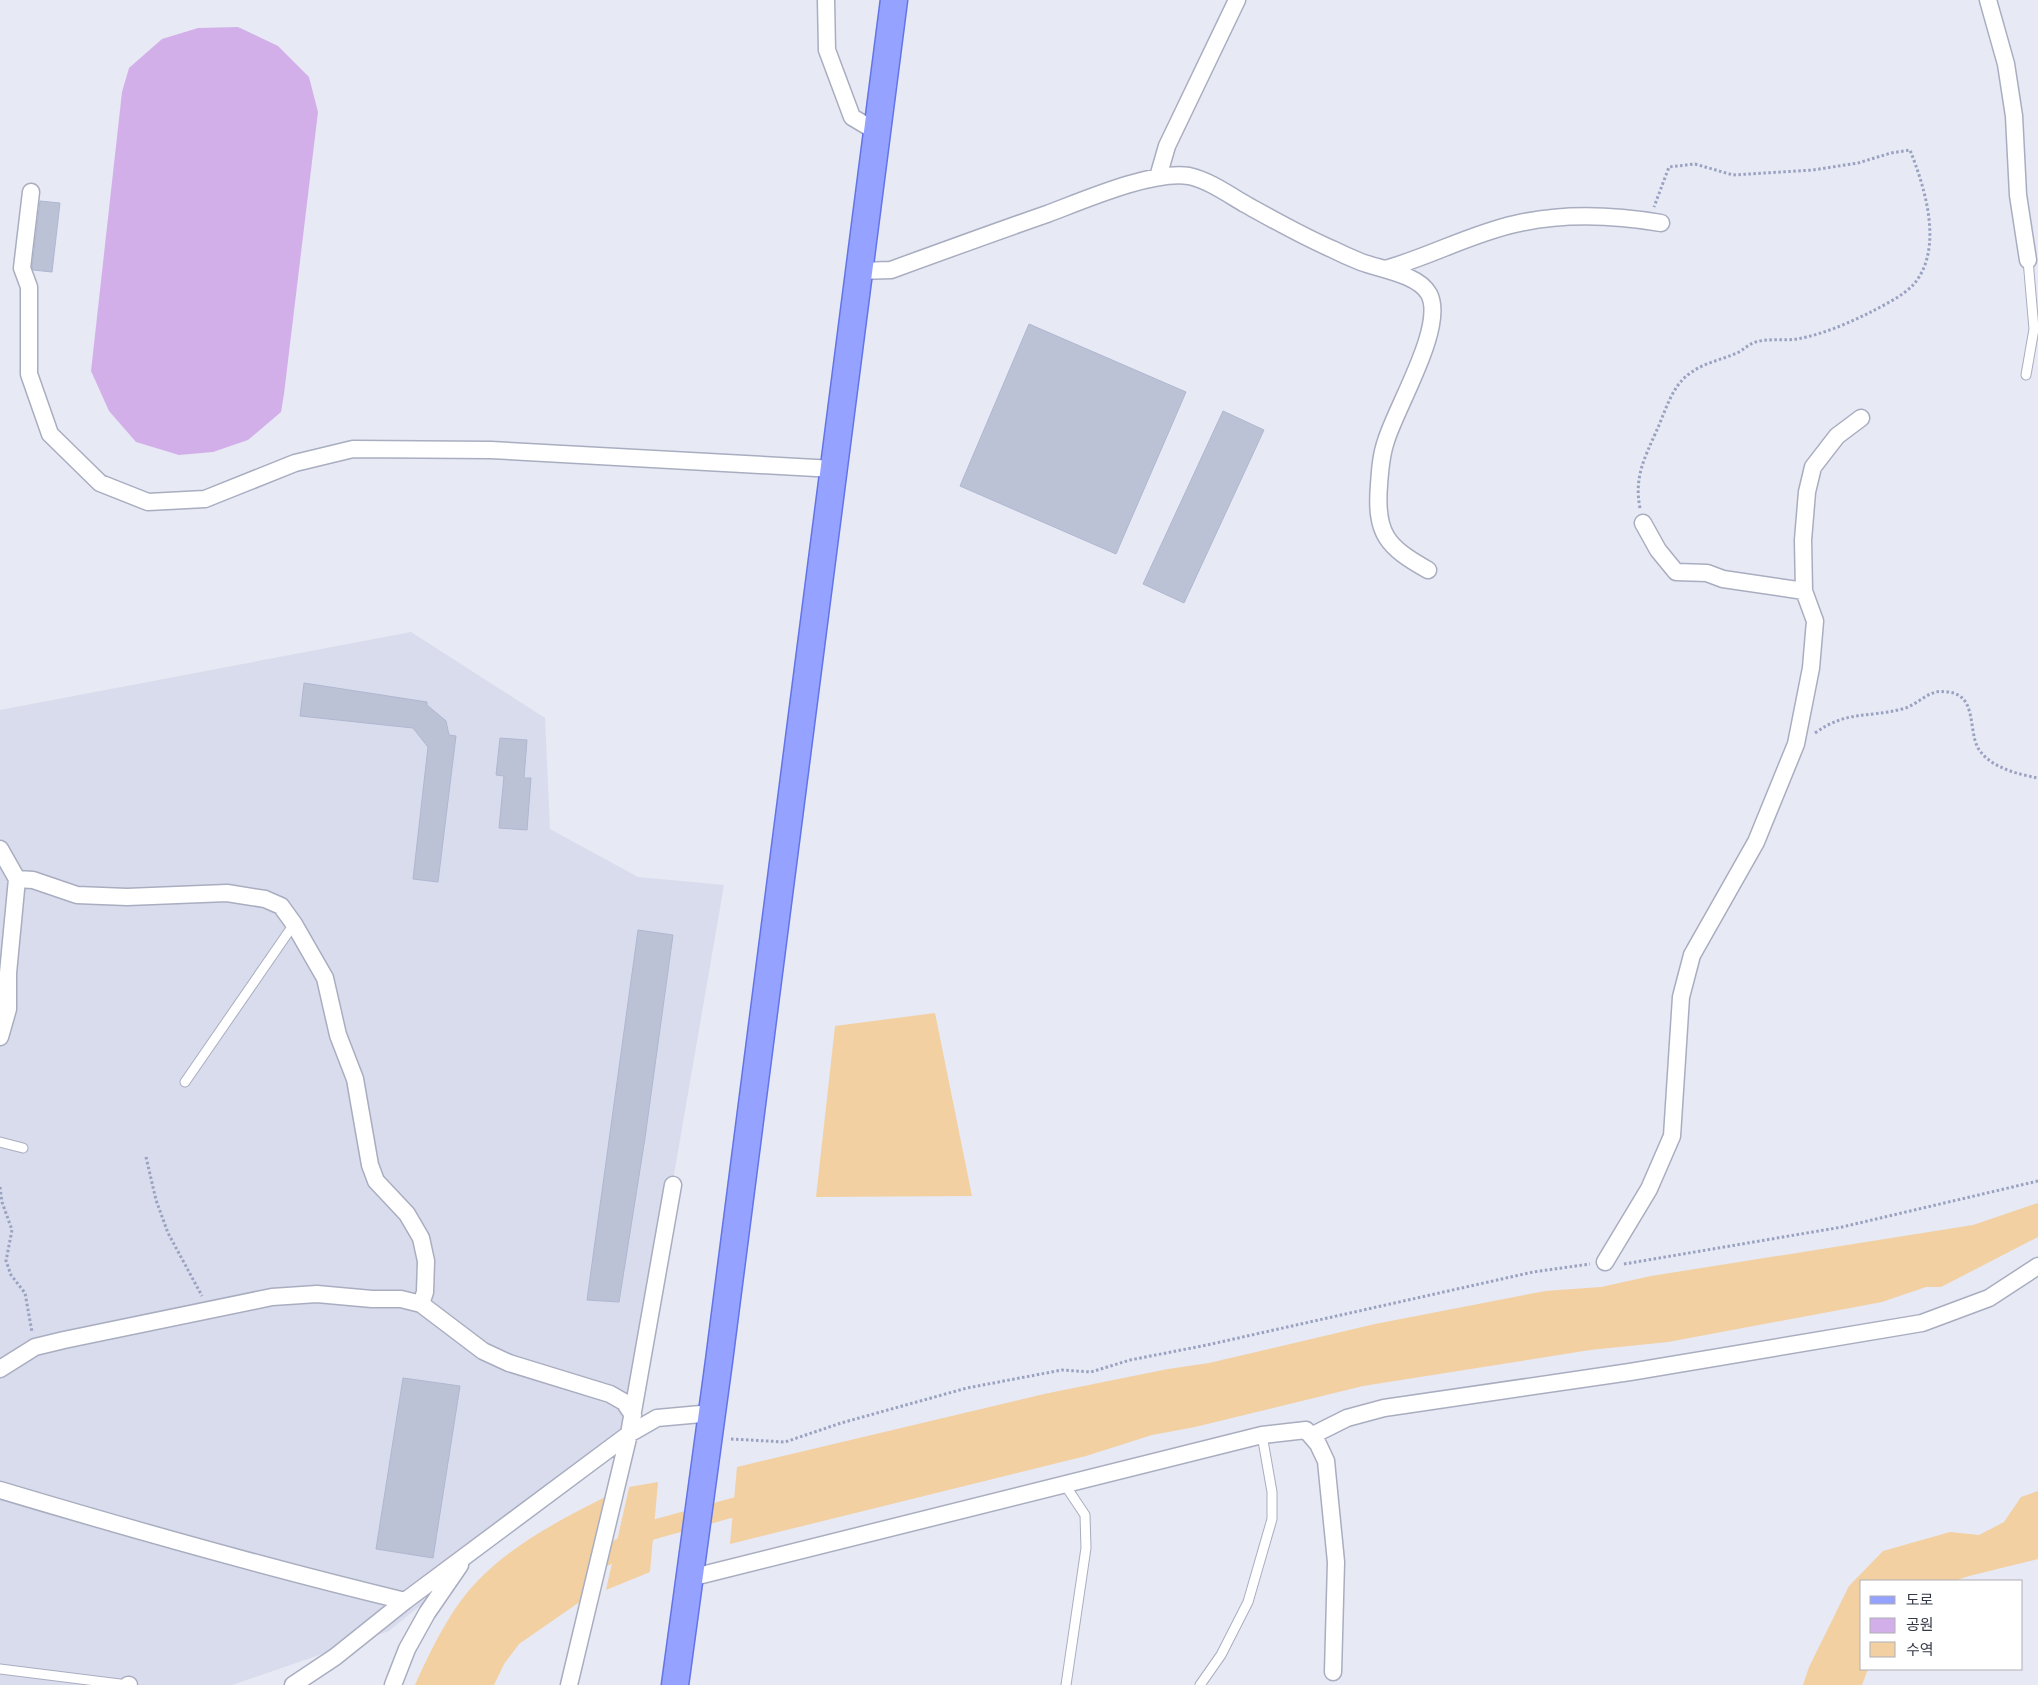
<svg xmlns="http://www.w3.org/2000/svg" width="2038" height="1685" font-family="'Public Sans','Noto Sans KR',sans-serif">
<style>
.residential{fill:#d9dcec}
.green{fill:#d3afe9}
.water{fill:#f2d0a2}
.pier{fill:#e7e9f4}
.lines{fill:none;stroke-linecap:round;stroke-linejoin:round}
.canal{stroke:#f2d0a2;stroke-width:19}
.building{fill:#bcc2d6;stroke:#afb7d1}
.lane-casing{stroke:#a9adc0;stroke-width:11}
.street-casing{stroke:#a9adc0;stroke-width:19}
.primary-casing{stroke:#6274e7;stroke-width:29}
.path{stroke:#9aa2c2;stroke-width:3;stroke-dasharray:2.5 2.5;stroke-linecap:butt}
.lane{stroke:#fff;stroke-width:9}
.street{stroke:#fff;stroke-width:16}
.primary{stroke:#95a2ff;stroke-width:26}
</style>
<rect width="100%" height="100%" fill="#e7e9f4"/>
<path class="residential" d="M411,632l134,86 5,111 88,48 86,8 -95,550 -240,196 -157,54h-232v-975z"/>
<path class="green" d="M238,27l40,19 31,31 9,35 -34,282 -3,18 -33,28 -35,12 -34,3 -43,-13 -27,-31 -18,-40 31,-279 7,-24 33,-29 36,-11z"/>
<path class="water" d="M935,1013l37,183 -156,1 19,-171z
M2038,1203v34l-97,50h-15l-44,15 -214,40 -78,8 -227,36 -168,41 -43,8 -66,21 -356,88 7,-77 307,-73 124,-25 41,-6 166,-39 170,-33 56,-4 50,-11 322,-51z
M658,1482l-8,90 -44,18 23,-103z
M2038,1491v68l-69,17 -15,5h-92v88h6l-6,16h-59l6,-18 40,-81 34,-35 67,-19 29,3 25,-13 17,-25z
M605,1497l-24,104 -62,43 -15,20 -10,21h-79c12,-27 30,-64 48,-87 35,-46 91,-75 142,-101z"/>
<path class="pier" d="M629,1484v3l-24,105 -2,-3 24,-103z"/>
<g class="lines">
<path class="canal" d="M586,1567l66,-37 105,-29"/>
</g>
<path class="building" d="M40,201l20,2 -8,69 -19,-2 -1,-3z
M1029,324l157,68 -70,162 -156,-68z
M1223,411l41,19 -80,173 -41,-19z
M304,683l123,19v3l19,16 3,14 7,1 -18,146 -25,-3 15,-132 -15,-19 -113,-12z
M500,738l27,2 -3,38h7l-4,52 -28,-2 5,-52 -8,-1z
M638,930l35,5 -28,203 -26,164 -32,-2z
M403,1378l57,8 -27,172 -57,-9z"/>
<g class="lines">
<defs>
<path id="lane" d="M2026,375l8,-46 -6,-69
M185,1082l109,-158
M0,1142l23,6
M1065,1485l20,30 1,33 -20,137
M0,1669l128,16
M1200,1685l21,-30 27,-53 24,-83v-27l-10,-57"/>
<path id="street" d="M826,0l1,50 25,67 25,15
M1988,0l18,64 8,52 4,79 10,65
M1158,177l9,-31 70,-146
M31,192l-9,76 7,19v87l21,60 50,49 48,19 57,-3 90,-36 58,-14 138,1 343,19
M1385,269c44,-12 85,-35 130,-45 47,-11 99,-9 146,-1
M859,271l32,-1c52,-19 104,-38 156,-56 35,-13 105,-44 142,-38 19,4 39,18 56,28 29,16 57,32 87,45 10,5 19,9 29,13 18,7 57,12 68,32 17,32 -33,113 -43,147 -5,14 -6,29 -7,44 -4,49 8,62 49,85
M1643,523l15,27 18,22 31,1 16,6 81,12
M0,849l17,30 -9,94v36l-8,28
M17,879l16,1 44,15 50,2 100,-4 38,6 16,7 13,18 31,54 13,57 17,44 15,86 6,16 31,33 14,24 5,23 -1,31 -4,12
M1605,1262l44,-73 23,-53 9,-139 11,-42 64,-113 40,-98 15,-76 4,-47 -11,-30 -1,-51 4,-48 6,-25 24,-31 24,-18
M0,1369l35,-22 29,-7 208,-43 45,-3 55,5h29l20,5 62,47 26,12 101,31 14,8 9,13
M1311,1436l36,-18 37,-10 246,-36 292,-49 67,-25 49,-32
M0,1490c134,40 268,78 405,111
M690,1578l572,-143 44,-5 12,14 8,17 10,101 -3,110
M128,1685h1
M293,1685l42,-28 70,-56 224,-167 28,-16 55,-5
M393,1685l14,-36 20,-36 33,-48
M569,1685l60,-251 44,-249"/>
<path id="primary" d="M675,1685l44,-324 175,-1361"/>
</defs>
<use href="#lane" class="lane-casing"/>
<use href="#street" class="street-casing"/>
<use href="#primary" class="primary-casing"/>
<path class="path" d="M1640,508c-6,-30 4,-49 16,-76 9,-19 15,-45 33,-58 14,-11 32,-14 48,-21 6,-3 11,-8 16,-10 15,-6 34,-1 49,-5 24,-5 46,-15 67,-25 15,-8 34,-17 45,-29 30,-36 11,-96 -4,-134l-19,3 -33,10 -45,7 -80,5 -38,-11 -26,3 -15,40
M1815,733c32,-23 53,-15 87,-24 13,-3 22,-14 34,-17 4,-1 8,0 12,0 29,3 20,37 30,56 12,20 40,26 60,30
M146,1157l10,43 12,33 34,63
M0,1187l2,15 10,28 -6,31 5,14 14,18 7,39
M1624,1264l218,-37 196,-46
M731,1439l54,3 56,-19 126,-35 95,-18 29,2 39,-12 77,-15 326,-73 57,-8"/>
<use href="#lane" class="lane"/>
<use href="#street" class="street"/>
<use href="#primary" class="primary"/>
</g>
<rect x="1860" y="1580" width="162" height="90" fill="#ffffff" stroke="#afb0b5"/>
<rect x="1870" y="1596" width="25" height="8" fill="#95a2ff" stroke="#afb0b5"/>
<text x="1906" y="1605" font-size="15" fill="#363a47">도로</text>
<rect x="1870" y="1618" width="25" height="15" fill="#d3afe9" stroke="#afb0b5"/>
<text x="1906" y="1630" font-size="15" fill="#363a47">공원</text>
<rect x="1870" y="1642" width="25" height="15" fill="#f2d0a2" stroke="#afb0b5"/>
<text x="1906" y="1655" font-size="15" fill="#363a47">수역</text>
</svg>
